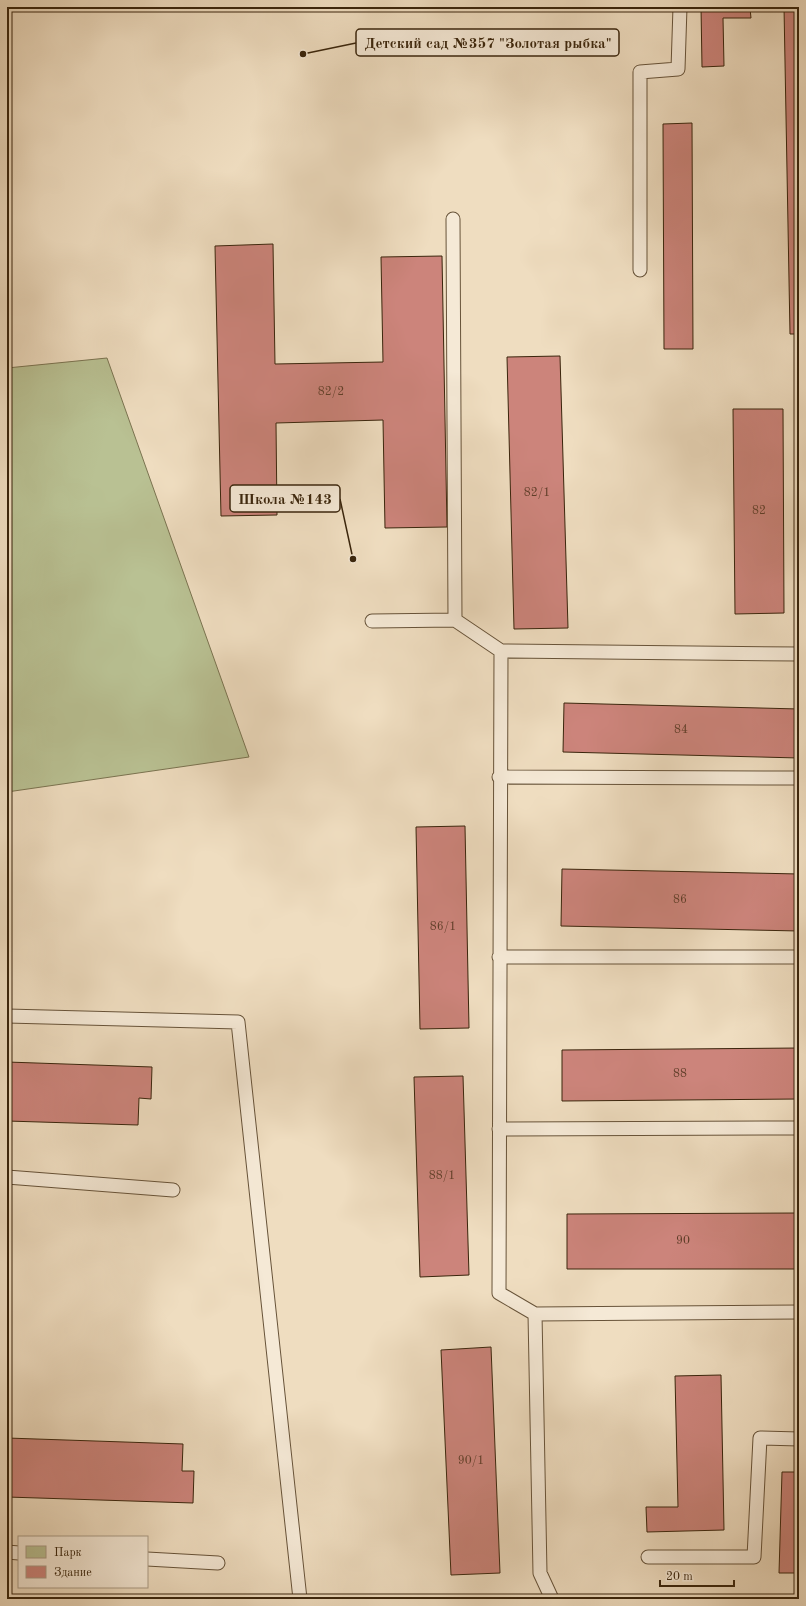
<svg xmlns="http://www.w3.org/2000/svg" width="806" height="1606" font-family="'Old Standard TT',serif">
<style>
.green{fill:#b9c193;stroke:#7a7350}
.building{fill:#cc847b;stroke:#3a250c}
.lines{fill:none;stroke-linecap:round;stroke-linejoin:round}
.lane-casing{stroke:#675339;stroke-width:15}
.lane{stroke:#f5e9d6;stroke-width:13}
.labels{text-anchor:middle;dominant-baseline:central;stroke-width:4;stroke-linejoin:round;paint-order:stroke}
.number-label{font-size:12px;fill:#5e3d28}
.leader{fill:none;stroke:#3a250c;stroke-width:1.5}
.callout-dot{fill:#3a250c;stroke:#f5e9d6;stroke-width:1.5}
.callout{fill:#f5e9d6;stroke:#3a250c;stroke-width:1.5}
.callout-label{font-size:15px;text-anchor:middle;font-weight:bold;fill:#3a250c}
</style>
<rect width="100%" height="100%" fill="#efddc0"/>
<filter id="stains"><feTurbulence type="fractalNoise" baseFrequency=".005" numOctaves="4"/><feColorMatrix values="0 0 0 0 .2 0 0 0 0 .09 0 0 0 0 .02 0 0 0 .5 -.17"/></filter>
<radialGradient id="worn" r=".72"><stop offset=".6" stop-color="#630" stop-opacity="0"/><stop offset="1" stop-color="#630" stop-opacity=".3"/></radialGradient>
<path class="green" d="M107,358l142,399 -242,35v-424z"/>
<path class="building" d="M701,7h54l-5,1 1,10h-28l1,48 -22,1z
M784,7h15v327h-9z
M692,123l1,226h-29l-1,-225z
M273,244l2,120 108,-2 -2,-105 61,-1 5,271 -62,1 -2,-108 -107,3 1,92 -56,1 -6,-270z
M560,356l8,272 -54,1 -7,-272z
M733,409h50l1,204 -49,1z
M564,703l235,6v49l-236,-6z
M465,826l4,202 -49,1 -4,-202z
M562,869l237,5v57l-238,-5z
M799,1048v51l-237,2v-51z
M7,1062l145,5 -1,32 -12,-1 -1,27 -131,-4z
M463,1076l6,199 -49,2 -6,-200z
M799,1213v56h-232v-55z
M491,1347l9,226 -49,2 -10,-225z
M721,1375l3,155 -77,2 -1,-25h32l-3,-131z
M7,1438l176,6 -1,27h12l-1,32 -186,-6z
M782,1472h17v101h-20z"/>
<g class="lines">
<defs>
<path id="lane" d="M453,219l2,401
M640,270v-198l38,-3 2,-62
M372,621l83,-1 46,31
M499,777l300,1
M499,957h300
M7,1016l231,6 62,577
M499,1129l300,-1
M7,1177l166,13
M535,1314l-36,-21 2,-642 298,3
M7,1552l12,1
M648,1557h106l6,-119 39,1
M147,1559l71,4
M552,1599l-12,-26 -5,-259 264,-2"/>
</defs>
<use href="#lane" class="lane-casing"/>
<use href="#lane" class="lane"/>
</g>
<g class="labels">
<g class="number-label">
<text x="331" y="392">82/2</text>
<text x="537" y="493">82/1</text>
<text x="759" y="511">82</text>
<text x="681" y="730">84</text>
<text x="680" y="900">86</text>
<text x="443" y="927">86/1</text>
<text x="680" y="1074">88</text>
<text x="442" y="1176">88/1</text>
<text x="683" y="1241">90</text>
<text x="471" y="1461">90/1</text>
</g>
</g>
<path class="leader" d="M303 54L356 43M353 559L340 499"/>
<g class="callout-dot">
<circle cx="303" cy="54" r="4"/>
<circle cx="353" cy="559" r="4"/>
</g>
<g class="callout">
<rect x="356" y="29" width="263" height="27" rx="4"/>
<rect x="230" y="485" width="110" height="27" rx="4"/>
</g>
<g class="callout-label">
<text x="488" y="48">Детский сад №357 "Золотая рыбка"</text>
<text x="285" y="504">Школа №143</text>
</g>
<rect width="806" height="1606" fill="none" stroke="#efddc0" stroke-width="24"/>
<rect x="8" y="8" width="790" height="1590" fill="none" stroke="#3a250c" stroke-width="2"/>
<rect x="12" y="12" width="782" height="1582" fill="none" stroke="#3a250c"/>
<rect x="18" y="1536" width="130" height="52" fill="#f5e9d6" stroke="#aa9b85"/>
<rect x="26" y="1546" width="20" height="12" fill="#b9c193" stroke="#aa9b85"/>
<text x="54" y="1556" font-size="12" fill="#3a250c">Парк</text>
<rect x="26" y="1566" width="20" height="12" fill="#cc847b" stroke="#aa9b85"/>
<text x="54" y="1576" font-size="12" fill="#3a250c">Здание</text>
<path d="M660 1580v6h74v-6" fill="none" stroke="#3a250c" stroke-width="2"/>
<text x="666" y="1580" font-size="12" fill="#3a250c" stroke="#f5e9d6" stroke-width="3" paint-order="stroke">20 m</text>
<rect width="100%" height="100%" filter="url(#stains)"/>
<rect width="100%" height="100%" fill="url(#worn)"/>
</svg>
